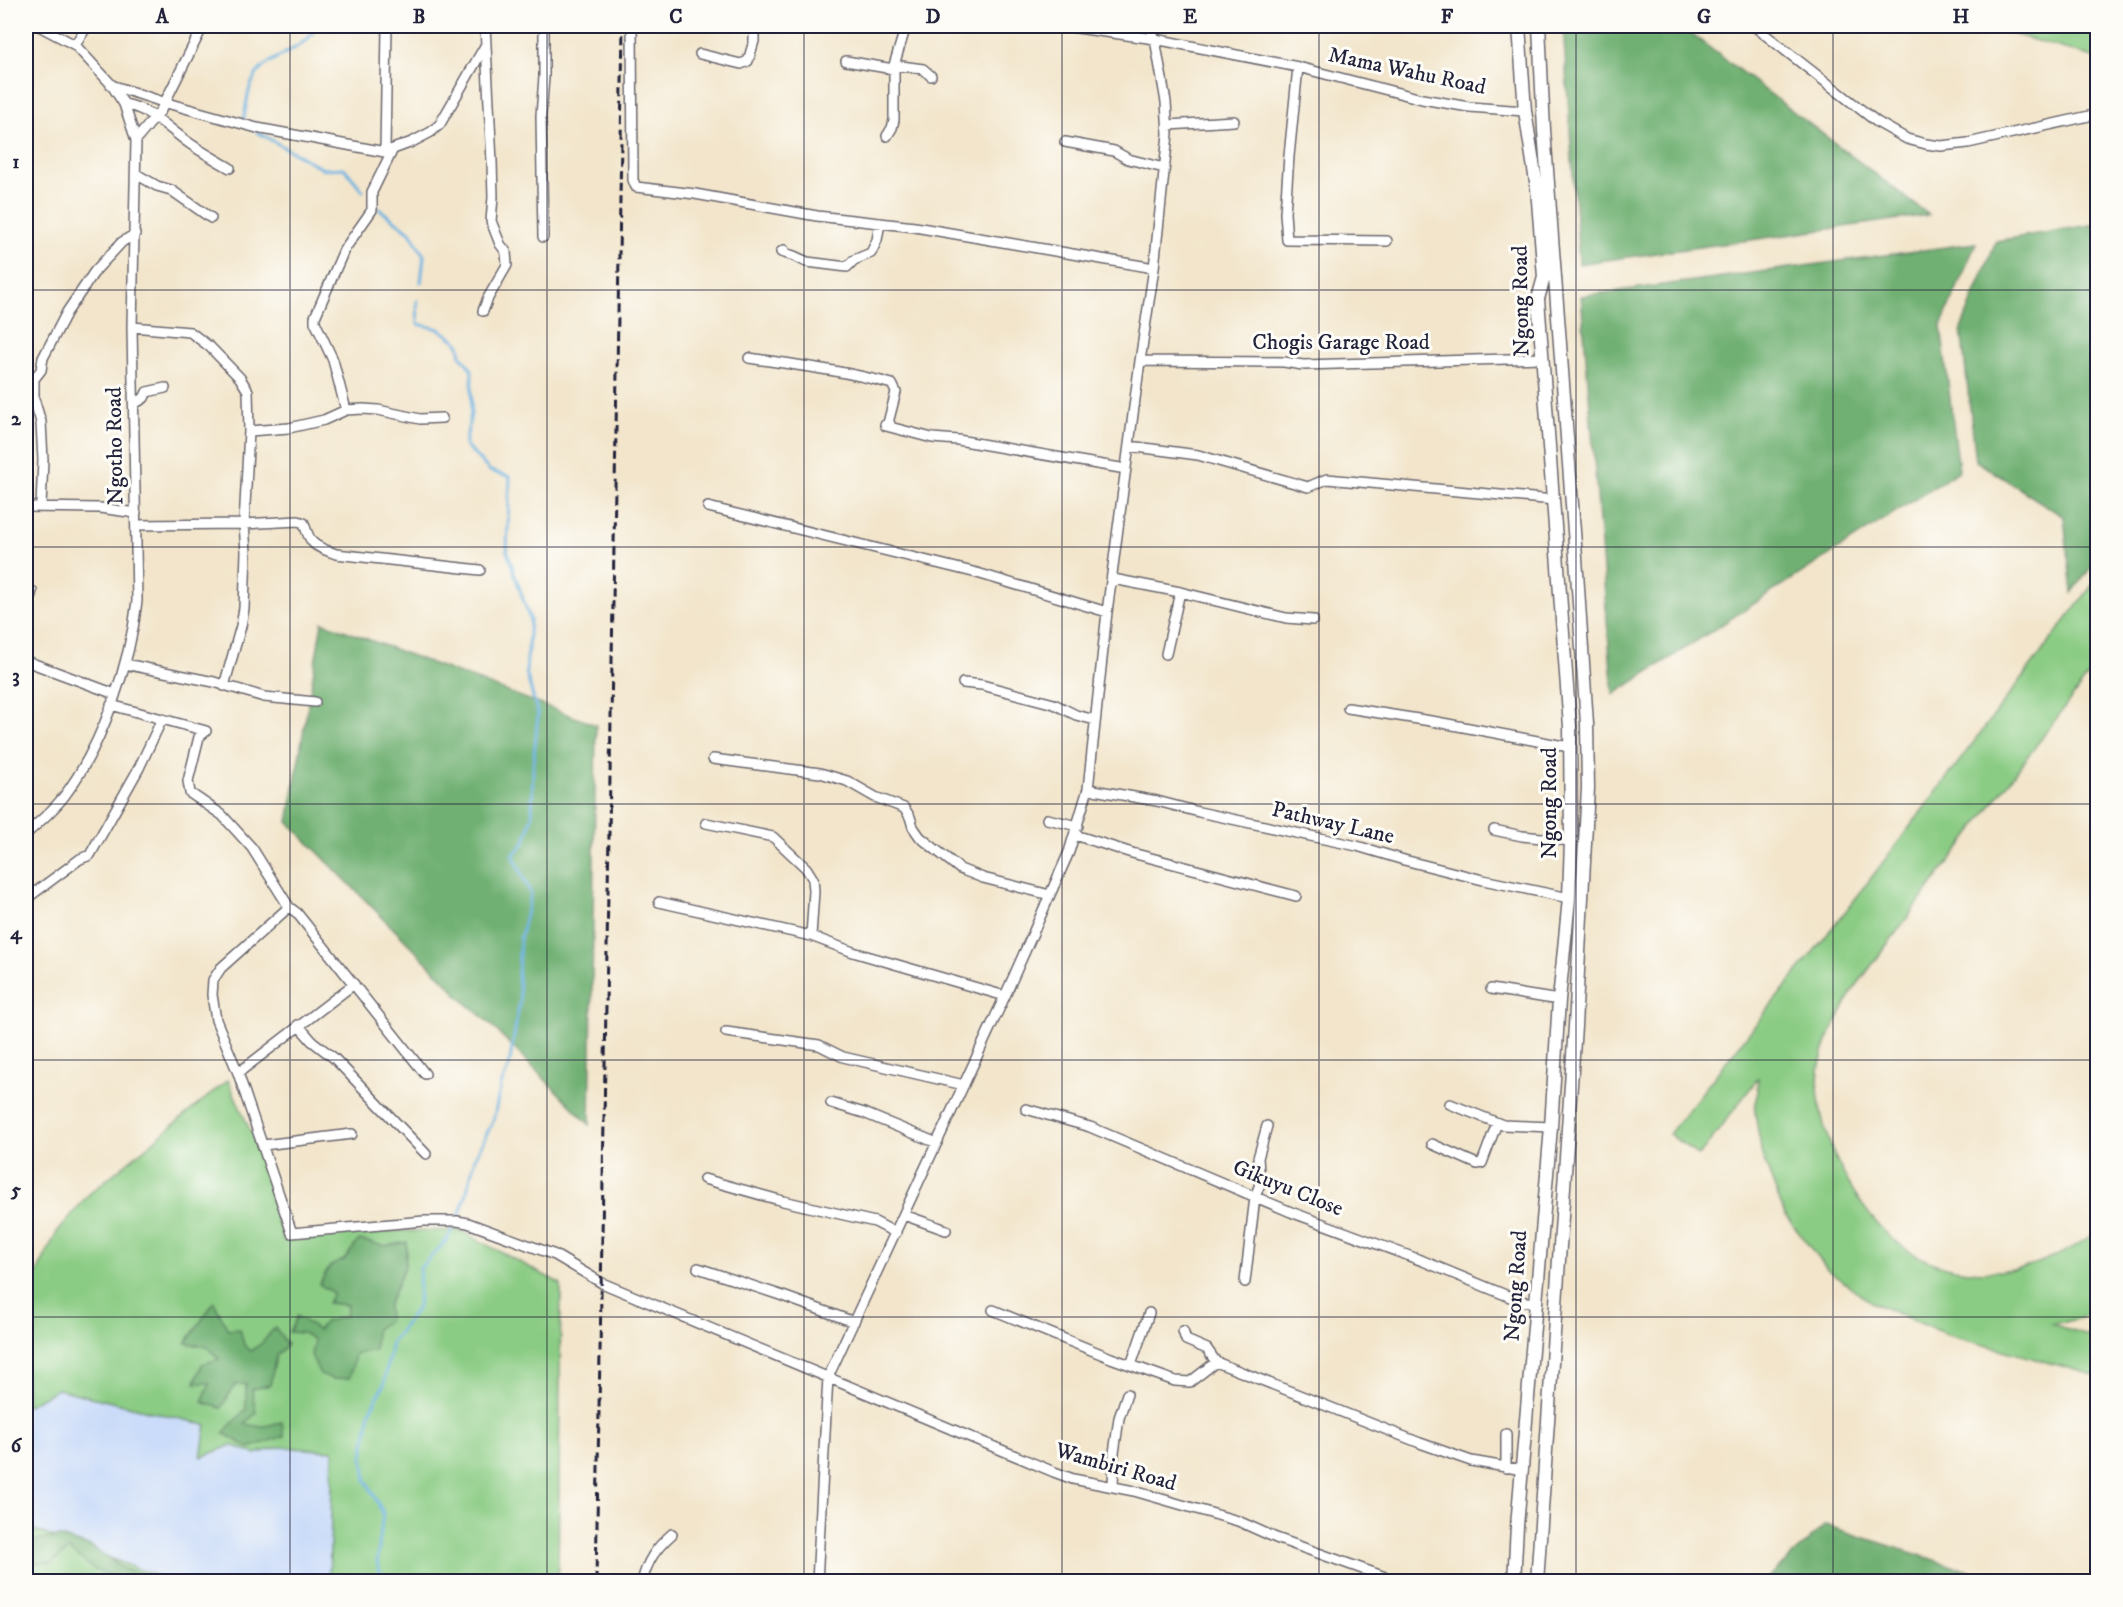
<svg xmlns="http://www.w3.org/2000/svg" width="2123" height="1607" font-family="'IM FELL DW Pica',serif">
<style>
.built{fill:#cadcf9}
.green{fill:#8bcc84;stroke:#567760;stroke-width:1.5}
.forest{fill:#70b072;stroke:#496956;stroke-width:1.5}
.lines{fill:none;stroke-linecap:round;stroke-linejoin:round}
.stream{stroke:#69b1e0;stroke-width:3}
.minor-casing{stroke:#6b666d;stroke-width:12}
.major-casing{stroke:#6b666d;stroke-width:15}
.minor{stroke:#fff;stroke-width:9}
.major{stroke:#fff;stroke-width:12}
.rail{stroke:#22223b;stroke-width:3;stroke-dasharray:9 4.5;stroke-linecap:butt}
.grid{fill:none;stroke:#22223b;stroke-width:1.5;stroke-opacity:0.55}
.labels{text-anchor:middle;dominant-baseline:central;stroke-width:6;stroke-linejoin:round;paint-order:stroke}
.street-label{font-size:22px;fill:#22223b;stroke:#fdfcf7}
.neatline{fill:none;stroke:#22223b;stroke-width:2}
.grid-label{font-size:20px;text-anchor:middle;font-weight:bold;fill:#22223b}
</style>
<rect width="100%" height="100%" fill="#fdfcf7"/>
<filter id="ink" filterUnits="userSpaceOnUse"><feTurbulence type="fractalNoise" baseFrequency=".0167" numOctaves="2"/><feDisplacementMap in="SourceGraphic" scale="12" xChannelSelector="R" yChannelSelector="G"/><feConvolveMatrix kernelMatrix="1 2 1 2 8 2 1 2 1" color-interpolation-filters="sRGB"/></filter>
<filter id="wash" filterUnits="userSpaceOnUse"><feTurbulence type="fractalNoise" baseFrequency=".008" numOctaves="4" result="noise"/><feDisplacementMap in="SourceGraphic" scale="24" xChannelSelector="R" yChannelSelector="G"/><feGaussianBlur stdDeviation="1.35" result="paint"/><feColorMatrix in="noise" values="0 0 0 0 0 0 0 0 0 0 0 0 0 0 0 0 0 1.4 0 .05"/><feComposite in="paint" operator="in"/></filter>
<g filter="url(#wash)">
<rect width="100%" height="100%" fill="#f2e5cb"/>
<path class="built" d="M228,1080l36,82 19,77 80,-7 96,-2 102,54 -3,297h-532v-286l31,-63 32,-38z"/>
<path class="green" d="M1984,26h113v32z
M2097,579v85l-243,325c-16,30 -35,58 -36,93 0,31 11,64 25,91 14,26 32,53 56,71 60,45 142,31 198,-13v78l-19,10 -26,5 45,15v37l-149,-41 -77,-33 -44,-33 -42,-54 -23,-60 -7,-42 3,-35 -59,78 -30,-22 187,-236z
M228,1080l36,82 19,77 80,-7 96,-2 102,54 -3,297h-229l4,-130 -53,-4 -25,7 -23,-9 -31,12 5,-32 -148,-36 -32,17v-111l31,-63 32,-38z
M26,1527l142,53 -142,1z"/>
<path class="forest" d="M1563,26h118l248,189 -350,49z
M2097,224v335l-25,34 -8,-76 -88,-56 -15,-132 35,-88z
M1976,243l-35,83 18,145 -346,224 -32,-399z
M322,622l274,103 -6,400 -101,-102 -33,-29 -2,-4 -166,-168z
M359,1240l26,6 22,-4 -2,24 -17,40 1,14 -13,9 -1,21 -20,4 -5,24 -17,1 -13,-5 -9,-19 3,-15 -11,-7 -14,-1 8,-16 21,14 7,-8 21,-6 1,-11 -19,-2 5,-10 -14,-9 11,-18 14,-6z
M214,1302l14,28 12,-1 4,16 7,6 12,-9 12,-15 12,18 -11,11 -6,29 -18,4 4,24 -11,11 16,3 21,-5 2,14 -35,12 -26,-15 23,-24v-25l-11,1 -14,23 -19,-6 8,-19h-15l7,-19 17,-5 -12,-12 -21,-4z
M1825,1525l175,56h-235z
M60,1537l32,10 32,22 37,10v2h-34l-32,-11 -26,-20 -17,13h-26v-21z"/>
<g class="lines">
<path class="stream" d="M243,122c4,-17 4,-39 18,-53 15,-15 47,-21 55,-43
M257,132l66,37 21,-1 19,23
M378,208l32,24 14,24 -3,26
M384,1582l-7,-19 6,-50 -17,-33 -3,-24 7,-44 14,-28 8,-42 26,-35 2,-39 26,-27 11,-20 9,-25 9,-38 18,-37 8,-36 8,-19 11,-66 -2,-25 2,-36 11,-45 -18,-39 12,-13 7,-26 1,-51 5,-50 -12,-43 4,-52 -23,-69 3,-74 -20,-6 -25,-26 6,-32 1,-43 -11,-14 -2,-11 -4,-5 -16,-11 -21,-5 -1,-23"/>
</g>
</g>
<g filter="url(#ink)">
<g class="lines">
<defs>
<path id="minor" d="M632,26l1,154 3,7 59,7 122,22 98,11 239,41
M1150,26l5,13 143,28 124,32 47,8 56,4
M1754,26l123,96 30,17 19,5 15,2 27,-3 130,-29
M75,45l12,-19
M700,54l41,10 7,-3 6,-20v-15
M846,61l47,8
M894,65l29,4 8,7
M1298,67l-9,89 -4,57 2,27 100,1
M111,85l52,17 94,26 128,24 27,-10 19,-10 9,-8 45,-78
M124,104c27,5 44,24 65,39 13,9 27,17 41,25
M1168,125l66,-4
M887,136l5,-8 2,-8v-55l12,-39
M136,140l25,-30 42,-84
M1065,142l49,9 14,8 36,9
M385,152l2,-126
M136,174l21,12 14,4 40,28
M543,237l-2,-121 3,-39v-51
M784,250l-3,2 13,4 13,6 40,5 7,-7 17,-7 6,-13 3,-17
M26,291v-1
M483,311l5,-13 19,-33 -1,-13 -6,-8 -9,-23 2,-24 -1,-35 -7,-136
M132,327l58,5 20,15 30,31 8,13 1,40 -5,93 2,28 -2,56 -3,18 -17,60
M749,358c48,7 97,13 143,26l4,8 -8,31 2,1 -5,1 1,1 46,12 26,2 168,29
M1140,361l144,1 19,3 240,-7
M134,404l10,-6 3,-6 18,-4
M346,410l-13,-50 -18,-38v-5l29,-67 28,-40v-18l21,-43
M249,431l40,-3 35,-8 22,-10 17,-1 15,1 42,9 22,-1
M1129,446l69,9 110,32 19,-8 227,21
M41,506l2,-46 -2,-38 -7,-23v-20l7,-9 2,-12 24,-46 28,-41 27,-29 13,-8
M26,507l74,1 36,5
M708,507l269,66 130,39
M136,525l108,-1 54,-3 6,2c6,22 10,23 32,31l144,16
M1113,579l67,13 106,26 27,2
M26,612l6,-21
M1166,654l14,-62
M26,661l89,33
M125,664l89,18 50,15 51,5
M963,683l19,2 72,19 22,11 19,5
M111,705l95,26 -7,6 -11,44 2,12 32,22 30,33 37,59 8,6 128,161
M1348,708l89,14 132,25
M713,759l107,14 27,8 28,16 29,11 6,9 3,10 7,10 40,32 23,9 67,17
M1088,789l69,12 42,11 158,34 47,14 79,20 86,18
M1047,819l31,7
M706,823l67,14 33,31 7,11 1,12 -3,45
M1494,830l28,6 49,5
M26,834c13,-12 28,-24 39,-39 38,-51 65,-131 72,-194l-5,-274 4,-187 -12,-36 -13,-20 -36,-39 -36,-19
M1075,835l57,18 164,43
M26,899l54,-40 10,-4 49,-87 23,-49
M659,902l152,34 42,16 152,44
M289,907l-68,61 -8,12 -1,15 4,25 22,53 54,160 132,-12h33l11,2 87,32 47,28 452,189 19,7 61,12 104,30 38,17 123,44
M1491,989l68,11
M298,1025l14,16 22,17 92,96
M726,1032l93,13 24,12 121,28
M238,1073l116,-89
M831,1103l33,10 73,30
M1450,1104l53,21 48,2
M1026,1109l64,18 201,85 132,49 97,40 15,2
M1432,1144l45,20 5,-1 15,-40
M264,1145l88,-11
M704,1179l79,22 92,21 21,11
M904,1215l42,15
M698,1268l82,27 74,27
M1245,1282l10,-85 5,-13 -2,-26 9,-32
M993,1310l118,48 64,23 15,1 26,-20 204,81 51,18 52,9
M1183,1331l3,9 21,9 9,13
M1131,1365l18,-52
M1506,1468v-34
M1113,1487l1,-34 5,-35 8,-24
M642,1582c5,-21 14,-34 30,-48
M817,1582l11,-205 177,-381 64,-144 19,-63 19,-177 33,-251 14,-93 14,-134 -2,-32 -11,-63 -92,-13"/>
<path id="major" d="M1514,1582l3,-56 34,-399 8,-127 10,-102 2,-57 -1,-114 -32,-428 6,-22 -7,-89 -12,-77 -6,-85
M1537,1582l38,-556 13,-238 -1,-64 -11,-166 -32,-428 -5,-104"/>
</defs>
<use href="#minor" class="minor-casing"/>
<use href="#major" class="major-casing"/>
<use href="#minor" class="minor"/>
<use href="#major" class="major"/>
<path class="rail" d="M596,1582l27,-1556"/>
</g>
</g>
<path class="grid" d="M290,26v1556M547,26v1556M804,26v1556M1062,26v1556M1319,26v1556M1576,26v1556M1833,26v1556M26,290h2072M26,547h2072M26,804h2072M26,1060h2072M26,1317h2072"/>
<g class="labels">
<g class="street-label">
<text transform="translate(1407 71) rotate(12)">Mama Wahu Road</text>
<text transform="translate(1521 301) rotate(-91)">Ngong Road</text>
<text x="1341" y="342">Chogis Garage Road</text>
<text transform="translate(115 446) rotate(-91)">Ngotho Road</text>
<text transform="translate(1549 803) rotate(-90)">Ngong Road</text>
<text transform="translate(1333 823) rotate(13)">Pathway Lane</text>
<text transform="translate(1288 1188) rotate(22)">Gikuyu Close</text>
<text transform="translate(1516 1286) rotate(-86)">Ngong Road</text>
<text transform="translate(1116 1467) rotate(16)">Wambiri Road</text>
</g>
</g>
<rect width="2123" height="1607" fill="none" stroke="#fdfcf7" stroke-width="66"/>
<rect x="33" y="33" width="2057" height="1541" class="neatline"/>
<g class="grid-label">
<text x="162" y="23">A</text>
<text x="419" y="23">B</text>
<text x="676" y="23">C</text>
<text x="933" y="23">D</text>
<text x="1190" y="23">E</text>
<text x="1447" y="23">F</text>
<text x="1704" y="23">G</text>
<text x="1961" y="23">H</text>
<text x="16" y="168">1</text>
<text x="16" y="425">2</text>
<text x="16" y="682">3</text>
<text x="16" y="939">4</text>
<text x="16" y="1196">5</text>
<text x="16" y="1452">6</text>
</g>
</svg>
